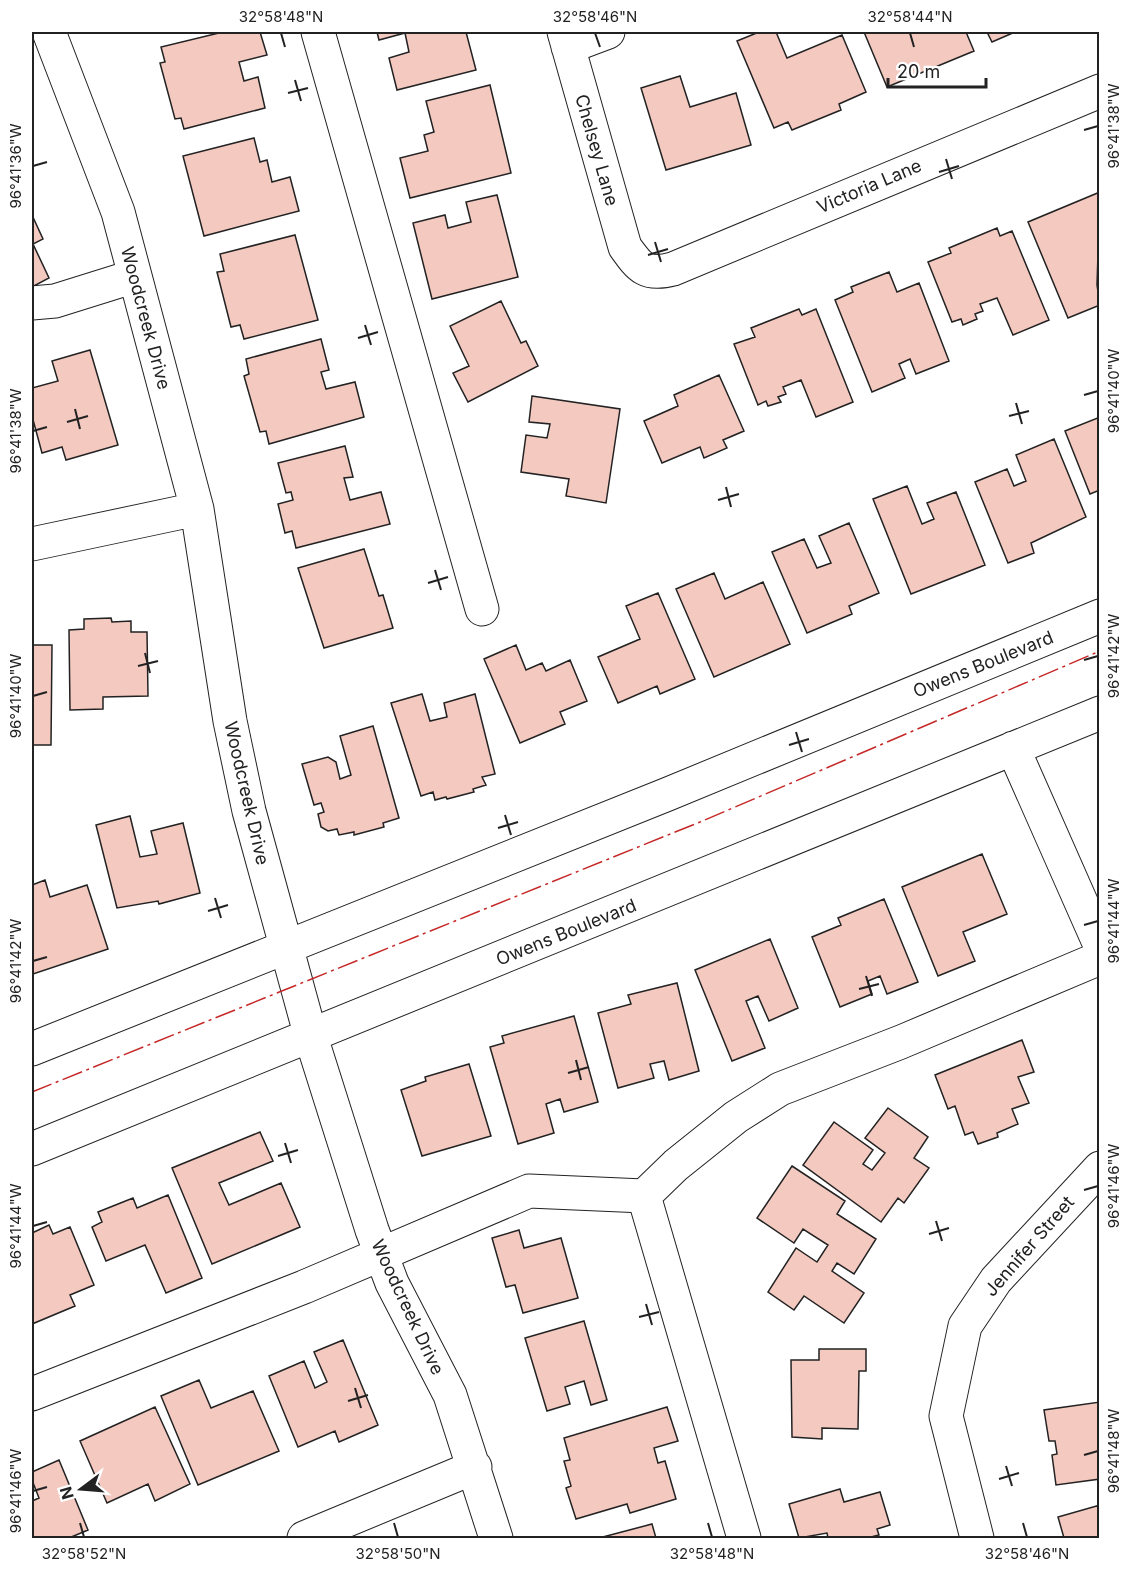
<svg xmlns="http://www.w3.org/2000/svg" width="1131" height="1570" font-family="Inter,sans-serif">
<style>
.building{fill:#f3c9c0;stroke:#222;stroke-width:1.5}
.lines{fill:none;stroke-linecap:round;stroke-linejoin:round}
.minor-casing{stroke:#222;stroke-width:35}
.minor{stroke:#fff;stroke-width:33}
.power{stroke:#c62828;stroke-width:1.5;stroke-dasharray:21 4.5 3 4.5;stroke-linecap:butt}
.ticks{fill:none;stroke:#222;stroke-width:2}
.labels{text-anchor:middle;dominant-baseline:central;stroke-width:4.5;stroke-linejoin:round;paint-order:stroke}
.street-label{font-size:18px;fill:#222;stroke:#fff}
.neatline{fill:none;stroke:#222;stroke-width:2}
.ticks-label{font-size:15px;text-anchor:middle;fill:#222}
</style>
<rect width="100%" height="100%" fill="#fff"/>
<path class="building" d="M223,32h37l7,23 -28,7 5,19 14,-4 7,31 -81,21 -3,-11 -6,1 -15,-56 5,-1 -4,-15z
M377,32h89l10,38 -79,20 -8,-32 20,-6 -4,-19 -26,7z
M759,32h17l11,26 55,-23 24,57 -27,12 2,6 -49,20 -4,-8 -14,6 -37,-87z
M864,32h102l8,19 -87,36z
M987,32h28l-23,10z
M680,76l10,31 46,-14 15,52 -85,25 -25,-82z
M490,85l21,88 -101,25 -10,-40 28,-7 -4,-16 10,-3 -8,-31z
M254,138l6,24 7,-2 5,22 18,-5 9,34 -95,25 -21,-80z
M1100,192l-3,93 3,20 -32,13 -40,-96z
M497,195l21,82 -86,22 -19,-76 32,-8 3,13 23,-6 -5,-20z
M32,215l11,24 -10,5 16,34 -17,9z
M997,228l3,8 12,-5 37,89 -36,15 -16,-37 -17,6 3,7 -8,3 2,5 -14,6 -2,-6 -9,3 -24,-60 23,-9 -2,-5z
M295,235l23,85 -74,19 -4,-14 -9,2 -14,-55 7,-1 -4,-17z
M889,272l8,20 22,-9 30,78 -33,13 -6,-15 -11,5 6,14 -33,14 -37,-92 18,-8 -2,-5z
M501,301l20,42 5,-2 12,25 -70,36 -15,-29 16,-7 -19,-40z
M799,309l3,6 14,-6 37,93 -37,15 -15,-37 -18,7 3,7 -8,3 3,5 -13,4 -2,-5 -8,4 -24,-61 21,-7 -4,-9z
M321,339l8,31 -8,2 5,17 29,-7 9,35 -95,27 -3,-13 -6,1 -16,-56 5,-2 -3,-15z
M90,350l28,95 -52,15 -4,-13 -20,6 -10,-37v-28l26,-7 -6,-20z
M719,375l25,56 -21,9 4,8 -23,10 -4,-11 -38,16 -18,-42 34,-15 -4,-11z
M532,396l88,13 -14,94 -40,-7 3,-17 -48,-7 5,-37 21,3 3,-14 -21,-2z
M1100,417v73l-10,4 -25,-63z
M1054,439l32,78 -55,26 3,10 -26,10 -33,-81 32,-13 7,17 12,-5 -10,-26z
M345,446l8,31 -9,1 6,22 31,-8 9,32 -94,24 -4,-17 -7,2 -7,-29 15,-4 -2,-8 -5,1 -8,-30z
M907,486l15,38 12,-5 -7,-16 29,-11 29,73 -74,29 -38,-95z
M849,523l30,70 -30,13 3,8 -45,19 -35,-81 32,-13 13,29 14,-5 -12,-27z
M364,549l15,47 4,-1 10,33 -69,20 -26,-80z
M714,573l11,26 38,-17 27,62 -76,33 -38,-88z
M658,593l37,86 -35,15 -3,-8 -39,17 -20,-46 42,-18 -14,-33z
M111,618l1,4 19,-1v11h16l1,64 -45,1v12l-33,1 -1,-80 15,-1v-10z
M32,645h20l-1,100h-19z
M516,645l10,25 16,-7 4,8 24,-11 17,41 -27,11 5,12 -45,19 -36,-84z
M422,694l8,27 17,-4 -3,-14 31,-9 20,80 -13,3 4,8 -13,4 1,3 -27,7 -1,-2 -11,3 -2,-8 -12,4 -30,-93z
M373,726l26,92 -16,5 1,4 -30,8v-3l-15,3 -2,-6 -9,2 -7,-4 -3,-13 6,-2 -3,-9 -7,2 -12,-41 26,-7 8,5 4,17 11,-4 -11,-39z
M130,816l10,41 17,-3 -6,-23 32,-8 17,70 -41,11 -1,-3 -41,7 -21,-83z
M982,854l25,60 -44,18 12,29 -37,15 -36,-89z
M45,880l5,17 37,-12 21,64 -75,25 -1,-89z
M884,899l34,83 -31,12 -7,-18 -12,5 4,13 -32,13 -28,-70 29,-12 -3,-7z
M770,939l28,69 -29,13 -11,-25 -12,5 19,47 -33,13 -37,-91z
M677,983l22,88 -30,9 -5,-19 -14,3 4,14 -36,10 -20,-75 33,-9 -3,-9z
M574,1016l24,86 -34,10 -4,-13 -14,5 8,29 -36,11 -28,-97 14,-4 -2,-7z
M1022,1040l12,32 -16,5 11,26 -17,6 6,15 -21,9 1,4 -20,7 -5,-12 -8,3 -10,-29 -7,3 -13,-34z
M469,1064l22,72 -69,20 -21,-66 25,-9 -1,-4z
M888,1108l40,29 -14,21 15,10 -25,35 -6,-5 -17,24 -78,-57 31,-43 39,28 -10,14 9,6 13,-17 -20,-15z
M260,1132l13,29 -54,22 10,22 52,-22 19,44 -88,37 -40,-96z
M792,1166l53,35 -8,13 39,25 -22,35 -17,-11 -5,8 32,22 -20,30 -40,-27 -10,14 -26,-18 28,-44 21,14 11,-17 -25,-16 -9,14 -37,-25z
M168,1195l34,83 -36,15 -21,-48 -39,16 -14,-34 10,-5 -4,-10 35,-14 4,10z
M49,1225l4,9 17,-7 24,58 -24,10 5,11 -43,18v-91z
M519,1230l5,18 37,-10 17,60 -55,15 -8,-28 -9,2 -14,-49z
M584,1321l23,79 -16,5 -7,-24 -19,6 5,17 -23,7 -22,-73z
M343,1340l35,85 -39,17 -4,-11 -37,16 -29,-71 35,-15 11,27 12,-6 -13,-30z
M819,1349h47v22h-7l-1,58 -36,-1v11l-30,-2 -1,-77h28z
M199,1380l12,28 42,-17 26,60 -81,34 -37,-89z
M1100,1402v77l-44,6 -4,-30 5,-1 -2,-13h-6l-5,-31z
M155,1407l35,77 -35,17 -7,-17 -41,19 -27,-62z
M667,1407l11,34 -24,7 4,15 7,-2 11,38 -46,14 -3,-9 -51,15 -10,-31 5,-2 -7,-25 6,-1 -6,-22z
M59,1460l29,70 -19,8h-37v-37l7,-3 -7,-18v-8z
M840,1489l4,13 36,-10 10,33 -13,4 2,6 -12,3h-39l-1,-5 -28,5 -10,-34z
M1100,1505v33h-36l-6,-21z
M652,1524l4,14h-57z"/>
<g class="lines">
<defs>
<path id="minor" d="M49,32l69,180 79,297 33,212 19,90 62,226 61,193 20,53 58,112 46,143
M318,32l164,577
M564,32l61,215c15,21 21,29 48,22l427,-178
M568,47l40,-15
M32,303l23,-2 80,-25
M32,544l165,-35
M1013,748l87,197
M32,1049l636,-255 432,-178
M32,1149l1068,-436
M644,1196l100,342
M32,1394l272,-107 225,-96 115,5 32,-31 60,-48 44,-28 121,-47 199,-84
M304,1538l171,-71
M977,1538l-31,-122 19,-90 31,-46 104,-112"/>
</defs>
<use href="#minor" class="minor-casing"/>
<use href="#minor" class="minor"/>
<path class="power" d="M32,1092l668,-270 400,-171"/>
</g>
<path class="ticks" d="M281,33l4,14M595,33l5,14M910,33l4,14M295,80l6,21M288,93l20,-5M1084,130l14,-4M946,159l6,20M33,166l14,-4M939,172l20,-6M655,242l6,20M648,255l20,-6M365,325l6,20M358,338l20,-6M1084,395l14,-4M1016,403l6,21M75,409l5,20M1009,416l20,-5M67,422l21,-6M33,431l14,-4M726,487l5,20M718,500l21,-6M435,570l6,20M428,583l20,-6M145,653l5,20M1084,660l14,-4M138,666l20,-5M33,696l14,-4M796,732l6,20M789,745l20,-6M505,815l6,20M498,828l20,-6M215,898l6,20M208,911l20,-6M1084,925l14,-4M33,961l14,-4M866,976l6,20M859,989l20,-5M576,1060l5,20M568,1073l21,-6M285,1143l6,20M278,1156l20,-6M1084,1190l14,-4M936,1221l6,20M33,1226l14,-4M929,1234l20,-6M646,1304l6,21M639,1317l20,-5M355,1388l6,20M348,1401l20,-6M1084,1455l14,-4M1006,1466l6,20M999,1479l20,-6M33,1491l14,-4M80,1523l4,14M394,1523l4,14M708,1523l4,14M1023,1523l4,14"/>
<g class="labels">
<g class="street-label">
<text transform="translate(597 150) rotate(74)">Chelsey Lane</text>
<text transform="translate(869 186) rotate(-23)">Victoria Lane</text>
<text transform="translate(146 318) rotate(75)">Woodcreek Drive</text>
<text transform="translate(983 664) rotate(-22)">Owens Boulevard</text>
<text transform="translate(247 793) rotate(77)">Woodcreek Drive</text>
<text transform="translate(566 932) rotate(-22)">Owens Boulevard</text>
<text transform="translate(1029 1246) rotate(-49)">Jennifer Street</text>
<text transform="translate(408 1307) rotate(65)">Woodcreek Drive</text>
</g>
</g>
<rect width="1131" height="1570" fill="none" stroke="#ffffff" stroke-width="66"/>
<g transform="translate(81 1489) rotate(254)" stroke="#ffffff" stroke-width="4.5" paint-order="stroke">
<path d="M0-4.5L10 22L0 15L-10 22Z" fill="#222222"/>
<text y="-9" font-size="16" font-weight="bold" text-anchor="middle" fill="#222222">N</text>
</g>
<path d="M888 78v9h98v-9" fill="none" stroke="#222222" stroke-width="3"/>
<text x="897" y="78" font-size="18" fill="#222222" stroke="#ffffff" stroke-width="4.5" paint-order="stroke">20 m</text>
<rect x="33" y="33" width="1065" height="1504" class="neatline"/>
<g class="ticks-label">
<text x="281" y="22">32°58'48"N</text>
<text x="595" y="22">32°58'46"N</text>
<text x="910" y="22">32°58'44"N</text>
<text transform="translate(1114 126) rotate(-90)" y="5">96°41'38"W</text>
<text transform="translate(16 166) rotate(-90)" y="5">96°41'36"W</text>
<text transform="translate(1114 391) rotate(-90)" y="5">96°41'40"W</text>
<text transform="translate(16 431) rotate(-90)" y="5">96°41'38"W</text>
<text transform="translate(1114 656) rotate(-90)" y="5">96°41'42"W</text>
<text transform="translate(16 696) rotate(-90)" y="5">96°41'40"W</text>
<text transform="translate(1114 921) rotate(-90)" y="5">96°41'44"W</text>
<text transform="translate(16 961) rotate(-90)" y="5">96°41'42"W</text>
<text transform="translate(1114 1186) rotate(-90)" y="5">96°41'46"W</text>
<text transform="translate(16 1226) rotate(-90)" y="5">96°41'44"W</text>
<text transform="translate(1114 1451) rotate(-90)" y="5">96°41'48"W</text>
<text transform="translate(16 1491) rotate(-90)" y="5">96°41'46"W</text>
<text x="84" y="1559">32°58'52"N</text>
<text x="398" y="1559">32°58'50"N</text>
<text x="712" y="1559">32°58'48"N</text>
<text x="1027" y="1559">32°58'46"N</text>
</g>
</svg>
